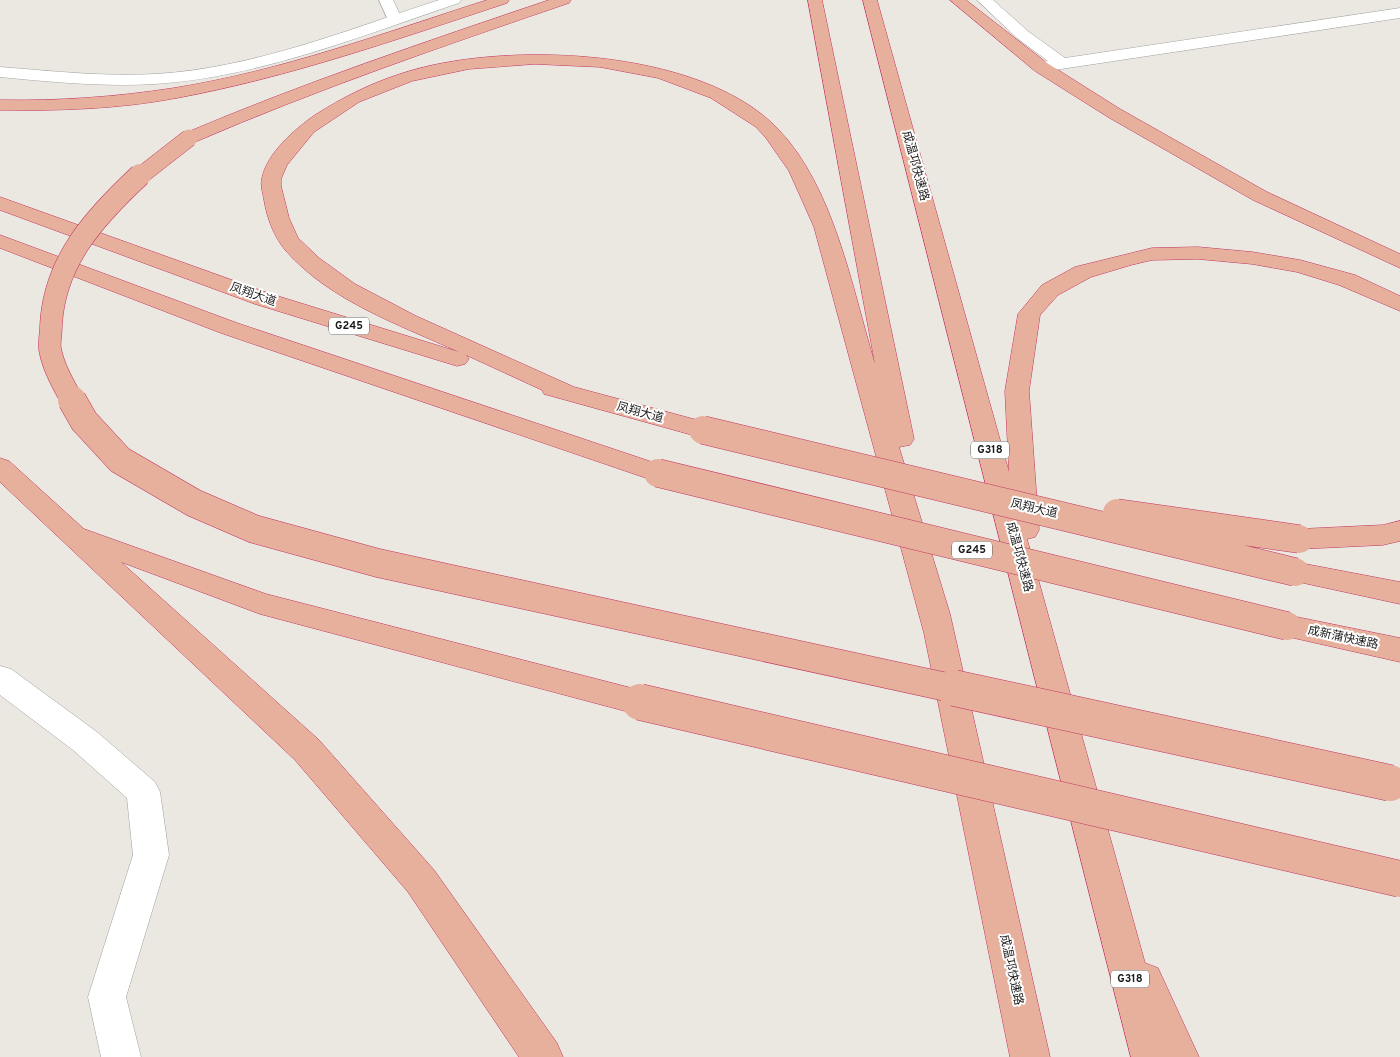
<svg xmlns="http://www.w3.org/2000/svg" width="1400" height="1057" font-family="Overpass,'Noto Sans SC',sans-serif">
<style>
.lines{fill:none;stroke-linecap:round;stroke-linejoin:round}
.minor-casing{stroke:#9f9f9f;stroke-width:1}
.tertiary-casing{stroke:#9f9f9f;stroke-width:1}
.trunk-casing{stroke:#c3345f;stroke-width:1}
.minor{fill:#fff;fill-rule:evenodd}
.tertiary{fill:#fff;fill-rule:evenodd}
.trunk{fill:#e6b09d;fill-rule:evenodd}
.trunk-bridge-far3-casing{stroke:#c3345f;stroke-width:18;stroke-linecap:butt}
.trunk-bridge-far2-casing{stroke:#c3345f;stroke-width:23;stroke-linecap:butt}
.trunk-bridge-far1-casing{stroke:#c3345f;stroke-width:29;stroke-linecap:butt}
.trunk-bridge-casing{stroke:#c3345f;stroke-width:37;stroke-linecap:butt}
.trunk-bridge-far3{stroke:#e6b09d;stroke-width:17}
.trunk-bridge-far2{stroke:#e6b09d;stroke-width:22}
.trunk-bridge-far1{stroke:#e6b09d;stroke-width:28}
.trunk-bridge{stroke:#e6b09d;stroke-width:36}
.labels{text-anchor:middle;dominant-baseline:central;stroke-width:4;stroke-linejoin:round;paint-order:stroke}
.shield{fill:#fff;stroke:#5f5f5f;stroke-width:1}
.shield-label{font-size:11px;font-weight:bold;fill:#1b1b1b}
.street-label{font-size:12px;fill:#1b1b1b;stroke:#fff}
</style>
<rect width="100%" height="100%" fill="#ebe8e1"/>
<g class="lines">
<defs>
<path id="minor" d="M379,0h14l9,19 -3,3h-10z
M977,0h16l36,32 36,26 335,-50v10l-359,54 -6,-1 -2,-4 2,-4 13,-2 -31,-23z
M0,666l11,3 86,63 58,50 5,10 9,63 -43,142 15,60h-40l-13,-60 45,-142 -6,-57 -54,-48 -73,-55z"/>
<path id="tertiary" d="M439,0h22l-2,3c-98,33 -199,74 -304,81 -51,3 -103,-2 -155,-7v-10c52,4 104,10 156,7 98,-6 191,-44 283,-74z"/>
<path id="trunk" d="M487,0h22l-2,3c-109,36 -217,74 -330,95 -58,11 -118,13 -177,12v-10c58,1 116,-3 174,-12 107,-17 210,-55 313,-88z
M549,0h22l-2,3c-126,43 -251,86 -374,139h-12l-3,-4 3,-4c120,-51 242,-92 366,-134z
M808,0h14l92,439 -4,6 -11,2 51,167 100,443h-40l-86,-424 -110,-406 -25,-56 -23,-33 -10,-11 -45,-29 -53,-20 -58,-11 -65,-3 -66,5 -57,12 -53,21 -45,30 -27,33 -6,14v7l8,32 9,20 21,20 36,26 61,32 158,71 138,37 4,6 -4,6 -9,2 -159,-44 -2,-4 -76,-35 3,4 -4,5 -8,2 -202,-62 -255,-94v-13l271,97 188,58c-59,-27 -129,-51 -173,-101 -12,-14 -19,-33 -22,-51 -1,-7 -4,-15 -2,-22 5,-25 33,-49 53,-63 27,-17 54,-31 85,-41 101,-34 300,-27 378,55 56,58 74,159 97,235z
M863,0h14l132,472 -4,-81 13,-77 24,-29 33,-18 77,-19 46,-1 54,5 48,8 55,15 45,21v15l-61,-26 -42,-13 -45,-8 -54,-5 -46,1 -21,5 -40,12 -33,18 -18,20 -11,76 10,139 -4,7 -8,2 118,424 13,5 41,89h-68z
M950,0h16l81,63 73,46 147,83 133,62v14l-147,-68 -145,-83 -73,-46z
M0,235l237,88 430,144 4,6 -4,6 -9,3 -9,-3 -428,-146 -221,-85z
M0,458l9,3 75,68 182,65 385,99 5,9 -5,9 -11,4 -380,-101 -139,-52 198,178 115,130 123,173 6,14h-44l-111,-165 -113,-132 -295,-278z
M1400,521v20l-17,4 -84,4 -10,-3 -4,-7 4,-7 10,-3 84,-4z
M1295,562l105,20v22l-115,-25 -4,-7 4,-7z
M1287,615l113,23v24l-124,-28 -4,-8 4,-8z"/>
</defs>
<use href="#minor" class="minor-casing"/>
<use href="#tertiary" class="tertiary-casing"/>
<use href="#trunk" class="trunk-casing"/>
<use href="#minor" class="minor"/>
<use href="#tertiary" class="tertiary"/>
<use href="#trunk" class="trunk"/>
<defs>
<path id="trunk-bridge-far3" d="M139,177l50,-39"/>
<path id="trunk-bridge-far2" d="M73,402c-9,-16 -20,-35 -23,-53 -1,-7 1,-16 1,-23 3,-65 44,-109 89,-151"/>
<path id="trunk-bridge-far1" d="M72,400l12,21 36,39 74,43 60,26 124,34 582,127
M703,430l592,142
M658,473l629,153
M1117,513l182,26"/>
<path id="trunk-bridge" d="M954,688l436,95
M640,702l760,177"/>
</defs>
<use href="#trunk-bridge-far3" class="trunk-bridge-far3-casing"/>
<use href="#trunk-bridge-far2" class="trunk-bridge-far2-casing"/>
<use href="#trunk-bridge-far1" class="trunk-bridge-far1-casing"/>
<use href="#trunk-bridge" class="trunk-bridge-casing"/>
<use href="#trunk-bridge-far3" class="trunk-bridge-far3"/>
<use href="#trunk-bridge-far2" class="trunk-bridge-far2"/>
<use href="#trunk-bridge-far1" class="trunk-bridge-far1"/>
<use href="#trunk-bridge" class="trunk-bridge"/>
</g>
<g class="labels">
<g class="shield">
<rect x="329" y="317.5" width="40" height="17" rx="4"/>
<rect x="971" y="441.5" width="38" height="17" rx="4"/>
<rect x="952" y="541.5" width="40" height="17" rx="4"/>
<rect x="1111" y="970.5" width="38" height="17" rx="4"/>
</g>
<g class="shield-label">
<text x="349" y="326">G245</text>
<text x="990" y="450">G318</text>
<text x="972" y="550">G245</text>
<text x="1130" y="979">G318</text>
</g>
<g class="street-label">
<text transform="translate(915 166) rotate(75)">成温邛快速路</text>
<text transform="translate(253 295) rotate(19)">凤翔大道</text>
<text transform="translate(640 413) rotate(15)">凤翔大道</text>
<text transform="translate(1034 509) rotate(13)">凤翔大道</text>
<text transform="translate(1019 557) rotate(75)">成温邛快速路</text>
<text transform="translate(1343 638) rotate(12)">成新蒲快速路</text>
<text transform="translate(1011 970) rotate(78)">成温邛快速路</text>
</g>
</g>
</svg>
